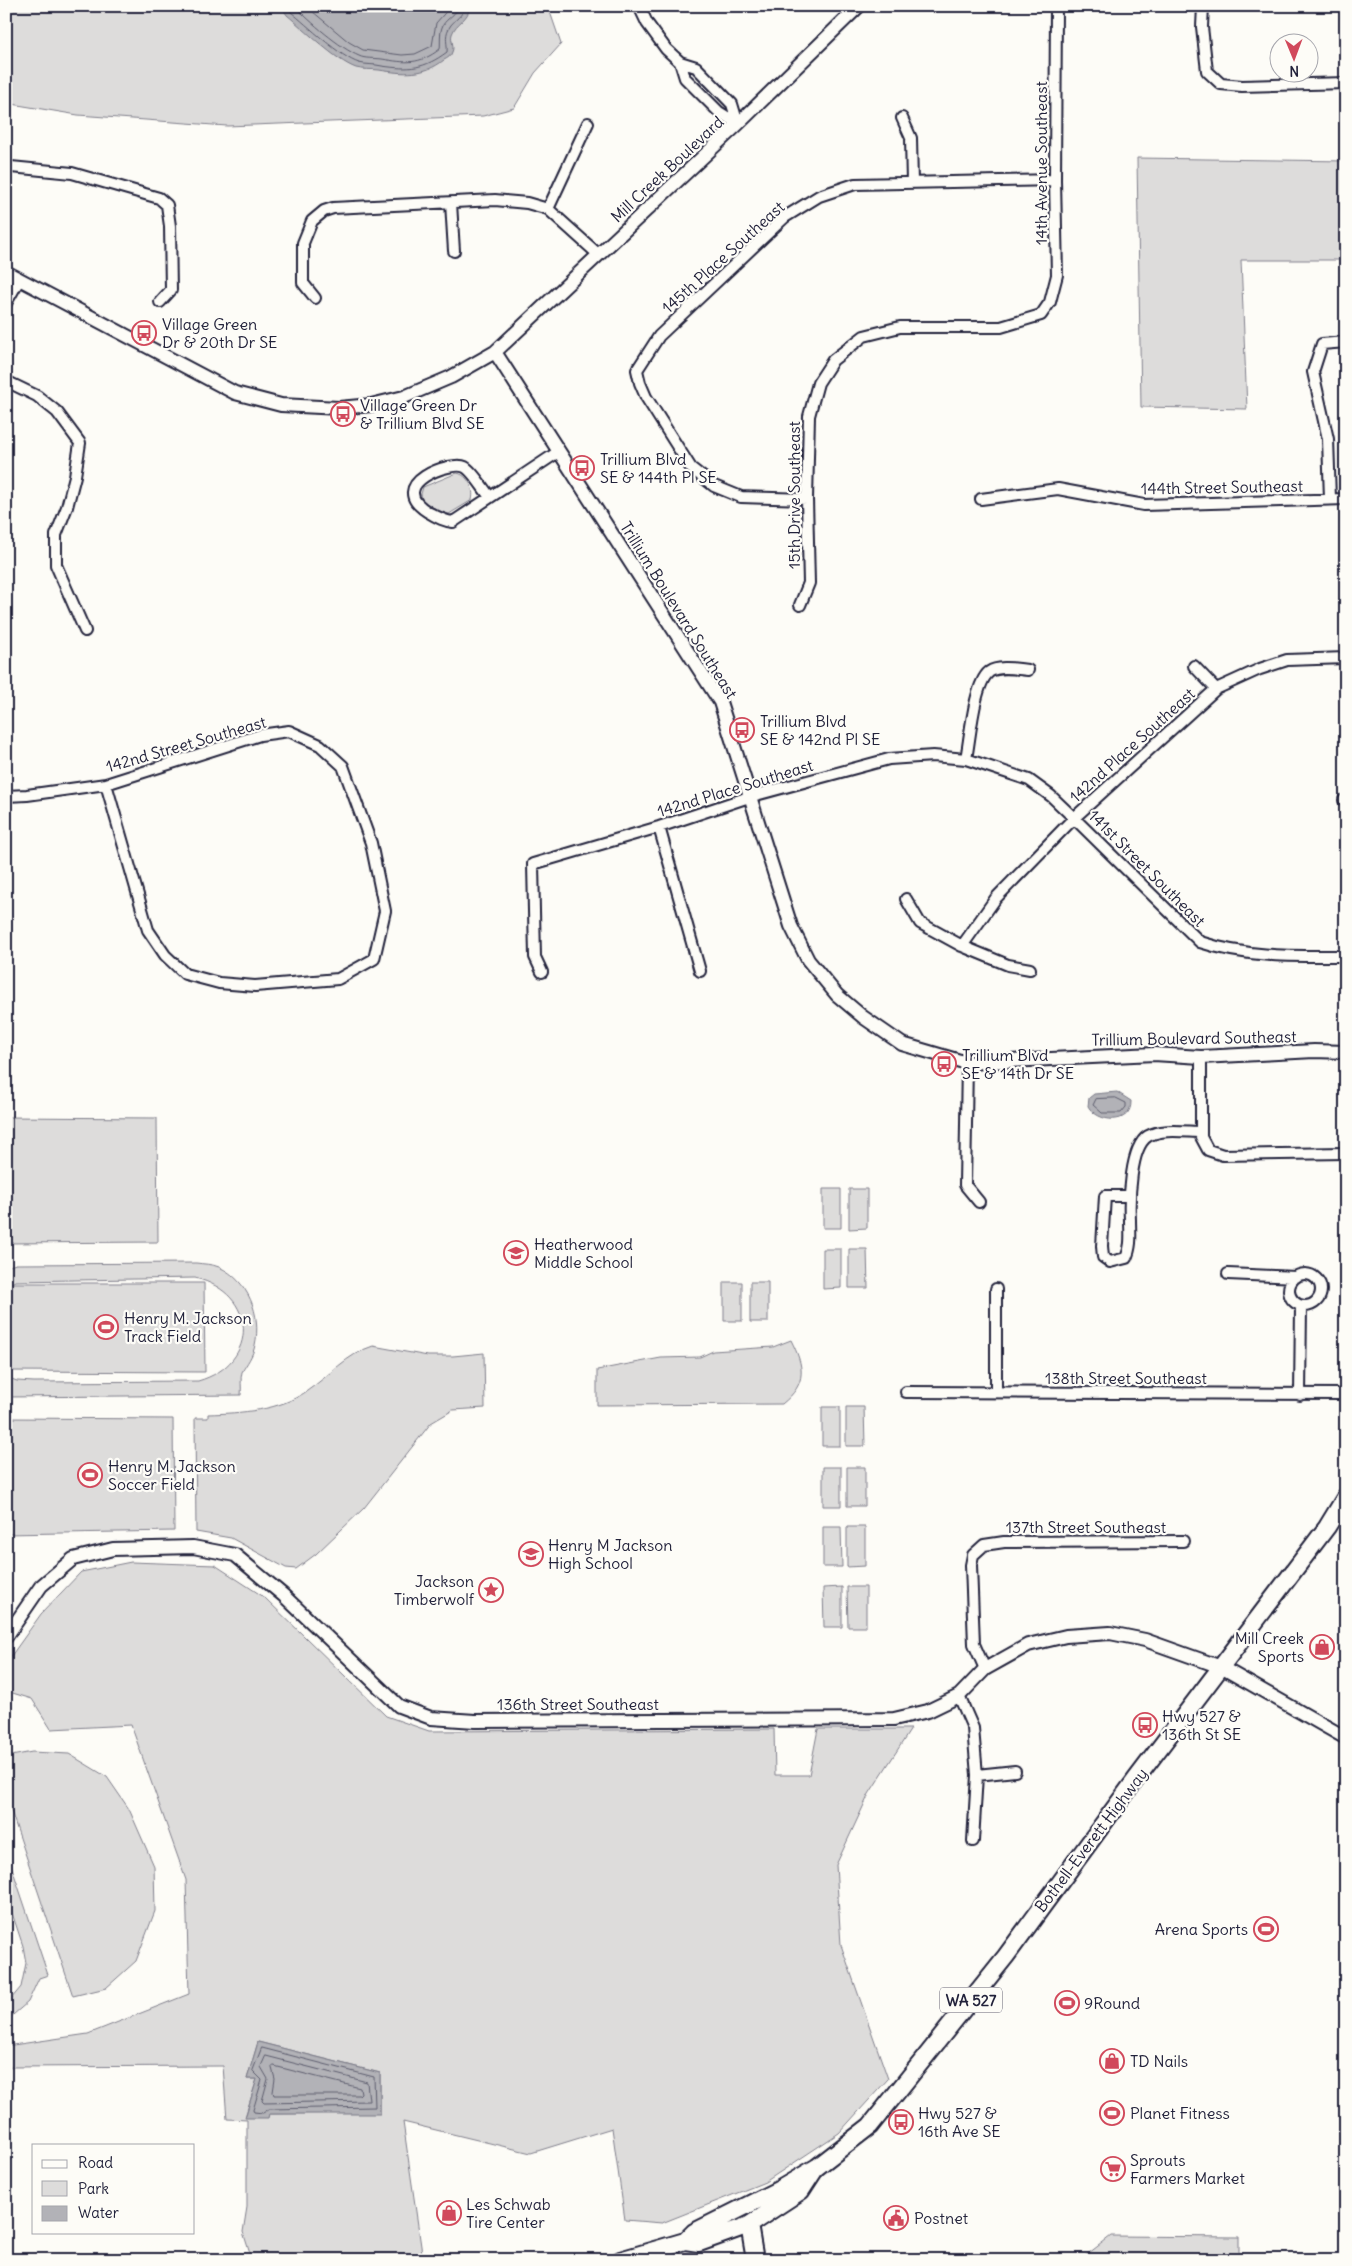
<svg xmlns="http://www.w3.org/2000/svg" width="1352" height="2266" font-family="Delius,sans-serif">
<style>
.green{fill:#dddcdb;stroke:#807f8b;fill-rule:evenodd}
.water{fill:#b2b2b7;stroke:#787885}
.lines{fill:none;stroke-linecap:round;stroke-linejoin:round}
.shore{stroke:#5c5c6d;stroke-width:1}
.minor-casing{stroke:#22223b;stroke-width:14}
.tertiary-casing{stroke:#22223b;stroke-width:16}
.primary-casing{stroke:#22223b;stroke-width:20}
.minor{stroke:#fdfcf7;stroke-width:10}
.tertiary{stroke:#fdfcf7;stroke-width:12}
.primary{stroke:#fdfcf7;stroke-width:16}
.labels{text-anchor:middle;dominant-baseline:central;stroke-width:4.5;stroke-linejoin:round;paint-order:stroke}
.shield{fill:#fdfcf7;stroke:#646373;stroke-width:1}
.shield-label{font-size:15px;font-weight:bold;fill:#22223b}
.street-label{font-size:16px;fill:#22223b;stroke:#fdfcf7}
.poi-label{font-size:16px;fill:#22223b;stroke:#fdfcf7;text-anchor:start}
</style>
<rect width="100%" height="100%" fill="#fdfcf7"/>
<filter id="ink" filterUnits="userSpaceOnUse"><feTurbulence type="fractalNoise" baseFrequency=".02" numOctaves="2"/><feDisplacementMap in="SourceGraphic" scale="10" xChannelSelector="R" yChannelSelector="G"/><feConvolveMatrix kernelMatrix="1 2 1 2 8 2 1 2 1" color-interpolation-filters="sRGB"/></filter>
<g filter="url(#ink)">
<path class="green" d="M6,6h542l13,38 -26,29 -21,35 -31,8 -256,10 -149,-11 -72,-12z
M1137,158l209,3v99h-105l6,149 -106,-2z
M457,473c11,2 18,16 15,27l-23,14 -10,-3 -17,-11 -1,-6 2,-7z
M6,1117l151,1 1,124 -152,1z
M823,1189h18v39h-18z
M849,1189h18v39l-18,1z
M823,1249h18v39l-18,1z
M849,1249h18l1,39h-19z
M196,1263c7,1 16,1 23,4 29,13 43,48 36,78 -2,11 -8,18 -13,27 -2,6 0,17 -1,23l-235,2v-20l11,4 17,1 164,-1c62,-18 60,-88 -3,-103l-180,3 -4,2h193l1,89 -198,-1 1,-87 -2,1v-18l10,-3z
M724,1282h18v39h-18z
M750,1282h18v40h-18z
M791,1340c13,26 17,43 -9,64l-185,1v-35l64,-12 39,-1 13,-6 60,-4z
M373,1346l55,10h25l31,-3 1,55 -32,2 -22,13 -67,85 -48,46 -20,15 -10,-1 -55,-30 -35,-6 -1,-114h13v-4c33,-1 71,-3 99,-23 22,-15 40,-37 66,-45z
M822,1407h18v39h-18z
M846,1407h18l1,39h-19z
M6,1418l167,1 1,112 -168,3z
M823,1467h18v39h-18z
M847,1467h18v39h-18z
M823,1527h18l1,40h-19z
M847,1527h18v39l-18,1z
M131,1562l84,3 49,32 122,119 43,15 345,-2 1,46h34l9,-46h93l-42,65 -33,71 5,80 47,134 -49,54 -74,49 -103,41 -37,-3 -13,-92 -81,25 -128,-31 20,138h-171l-9,-28 4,-25v-87l-20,-1 -4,-53 -217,1v-21l82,-12 101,-40 -3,-114 -55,-155 -80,4 -19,-30 -26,-8v-28l35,-49 40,-42zM258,2042l122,31v40l-112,1v3h-23l12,-38h-10z
M842,1587v40h-18l-1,-39z
M847,1587h19v40h-18z
M32,1752l37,2 38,23 22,32 25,57 1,45 -19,50 -30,27 -33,8 -67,-200v-39z
M6,1850l42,125 -9,3 -11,24 -22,19v-16l15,-18 5,-24 -3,-17 -17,-51z
M1111,2236l128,1v23h-159z"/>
<path class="water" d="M281,6h189c-1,14 -14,16 -18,28 -2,6 3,12 0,18 -1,4 -4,6 -8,8 -20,16 -40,14 -65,10 -7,-1 -16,0 -23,-2 -20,-7 -52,-39 -69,-53z
M1117,1092l14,9c1,25 -34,22 -43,5l1,-8 5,-4z
M258,2042l122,31v41h-111l-1,4h-23l12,-39h-10z"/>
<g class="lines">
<path class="shore" d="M287,6l4,6c16,13 49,45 68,51 7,2 15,1 23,3 28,4 42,3 65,-14 1,-8 -3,-15 2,-24 5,-9 14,-11 16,-22
M295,6c14,15 45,42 64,50 6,3 15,2 23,3 24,4 37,6 58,-10 1,-8 -1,-16 3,-24 4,-7 14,-11 16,-19
M306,6l43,36 14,8 39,5 13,-1 17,-8 4,-23 15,-17
M1116,1098l10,5v4l-5,6h-19l-9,-8 3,-6z
M262,2048l112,29 1,30 -106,2 -6,4 -9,-1 -1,-2 9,-30 -9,-9z
M266,2056l101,26 2,19 -105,2 -2,-2 6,-22 -7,-12z
M274,2066l86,22 1,5 -2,2h-85l-1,-3 2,-13 -3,-11z"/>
<defs>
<path id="minor" d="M639,6l8,17 19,26 14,13 16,5 36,37 6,20
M1203,6l-1,21 5,44 14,13 21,2 104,-3
M680,62l5,16 34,34 19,12
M902,118l9,20 1,45
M6,169l5,-2 61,6 87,25 8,7 3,21 1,64 -11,12
M451,203l3,48
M548,209l40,-86
M315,298l-12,-15v-40l9,-22 12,-10 9,-3 162,-8 32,3 21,6 51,46
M6,303l13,-23
M6,381l31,15 20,16 23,31 -5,33 -8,31 -11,28v30l29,66
M490,497c-6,-7 -17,-26 -25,-30 -13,-7 -82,17 -37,45 9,5 15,9 25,10l105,-70
M807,499l-66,-2 -27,-11 -23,-18 -45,-71 -6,-14 -3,-13 22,-34 126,-119 34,-21 36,-12 200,-4
M981,499l77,-10 86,16 202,-6
M1330,499l-2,-60 -15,-67 9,-28 24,-2
M800,605l9,-22 -2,-84 2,-83 9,-33 15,-23 31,-24 36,-9h101l40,-12 9,-13 7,-27 -2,-95 1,-174
M1194,666l22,23
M966,759c4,-20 8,-75 23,-87 10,-7 28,-3 39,-2
M6,796l21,-1 79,-11 154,-49 29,-4 31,14 23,21 28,77 14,68 -11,48 -36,20 -83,7 -36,-3 -34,-9 -20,-19 -17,-25 -42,-146
M1344,800h2
M659,827l41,144
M906,899l14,24 42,23 46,19 22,4
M962,946l34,-48 78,-80 126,124c49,16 95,14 146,14
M542,972l-7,-15 -2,-93 126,-37 93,-31 137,-37 44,-3 33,3 63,21 22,16 23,22 142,-129 44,-20 27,-9 59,-2
M1201,1057v80l7,13 15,5 123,-2
M967,1063l-2,122 14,17
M1130,1196h-25l-3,50 1,11 7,5 16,-4c6,-12 4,-25 4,-38 -1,-20 0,-73 18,-84 14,-8 38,-4 53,-4
M1289 1290a16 16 0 1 1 32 0a16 16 0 1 1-32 0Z
M1228,1274l68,3
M996,1289v103
M906,1392l440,2
M1300,1395l1,-89
M985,1669l-11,-25 -3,-79 2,-10 11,-10 20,-3 179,-1
M959,1696l14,32 4,47 -4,66
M977,1775l38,-4"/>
<path id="tertiary" d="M6,272l229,121 46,12 58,3 32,-3 33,-8 47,-20 44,-25 243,-228 121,-118
M495,352l225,350 71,224 17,34 29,35 26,22 39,27 65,19 187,-9 47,3 113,-6 32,1
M6,1637l35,-51 32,-27 40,-10 80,-2 42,8 48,40 116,111 32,12 44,3 419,-2 34,-8 31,-15 26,-27 43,-24 38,-9 44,-3 35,7 76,27 125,71"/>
<path id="primary" d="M749,2225l6,35
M685,2241l9,-9 84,-42 39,-23 53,-41 136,-170 130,-177 191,-252 19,-31
M620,2260l65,-19 14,2 50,-18 52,-34 13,-20"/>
</defs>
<use href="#minor" class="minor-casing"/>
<use href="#tertiary" class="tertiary-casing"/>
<use href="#primary" class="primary-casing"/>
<use href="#minor" class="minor"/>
<use href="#tertiary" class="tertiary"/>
<use href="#primary" class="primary"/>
</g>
</g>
<defs>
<symbol id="bus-ring" viewBox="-11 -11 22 22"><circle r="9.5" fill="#fdfcf7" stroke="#d1495b" stroke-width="1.5"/><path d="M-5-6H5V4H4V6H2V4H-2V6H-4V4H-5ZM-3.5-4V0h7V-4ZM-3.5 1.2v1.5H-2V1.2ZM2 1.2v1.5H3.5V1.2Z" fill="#d1495b"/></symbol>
<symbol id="school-ring" viewBox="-11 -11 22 22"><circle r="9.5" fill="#fdfcf7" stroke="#d1495b" stroke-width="1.5"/><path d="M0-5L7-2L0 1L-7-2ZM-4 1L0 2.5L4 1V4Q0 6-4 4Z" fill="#d1495b"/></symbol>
<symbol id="stadium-ring" viewBox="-11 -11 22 22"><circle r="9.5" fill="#fdfcf7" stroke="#d1495b" stroke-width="1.5"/><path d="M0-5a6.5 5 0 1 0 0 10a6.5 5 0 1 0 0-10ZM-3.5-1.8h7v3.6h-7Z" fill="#d1495b"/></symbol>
<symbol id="sight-ring" viewBox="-11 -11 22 22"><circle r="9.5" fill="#fdfcf7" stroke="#d1495b" stroke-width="1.5"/><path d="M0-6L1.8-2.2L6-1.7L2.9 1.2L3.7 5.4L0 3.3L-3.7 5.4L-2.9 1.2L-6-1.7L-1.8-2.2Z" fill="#d1495b"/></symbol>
<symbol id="shop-ring" viewBox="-11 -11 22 22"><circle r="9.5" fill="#fdfcf7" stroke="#d1495b" stroke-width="1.5"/><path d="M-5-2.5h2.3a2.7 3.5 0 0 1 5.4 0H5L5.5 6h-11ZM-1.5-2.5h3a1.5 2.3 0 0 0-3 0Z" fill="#d1495b"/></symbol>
<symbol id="supermarket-ring" viewBox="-11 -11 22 22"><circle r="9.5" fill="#fdfcf7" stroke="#d1495b" stroke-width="1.5"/><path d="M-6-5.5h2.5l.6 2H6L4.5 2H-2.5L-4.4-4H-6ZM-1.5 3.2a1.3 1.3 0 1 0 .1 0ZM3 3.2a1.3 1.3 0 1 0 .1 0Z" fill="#d1495b"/></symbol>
<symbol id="civic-ring" viewBox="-11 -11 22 22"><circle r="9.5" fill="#fdfcf7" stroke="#d1495b" stroke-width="1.5"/><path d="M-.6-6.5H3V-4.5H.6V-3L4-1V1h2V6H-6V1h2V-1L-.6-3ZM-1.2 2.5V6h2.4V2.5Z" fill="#d1495b"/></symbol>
</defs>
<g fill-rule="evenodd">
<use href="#bus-ring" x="130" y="319" width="28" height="28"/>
<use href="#bus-ring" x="329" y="400" width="28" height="28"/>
<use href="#bus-ring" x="568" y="454" width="28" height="28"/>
<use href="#bus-ring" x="728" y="716" width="28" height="28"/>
<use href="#bus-ring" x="930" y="1050" width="28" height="28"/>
<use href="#school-ring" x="502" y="1239" width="28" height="28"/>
<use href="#stadium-ring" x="92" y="1313" width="28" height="28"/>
<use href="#stadium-ring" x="76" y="1461" width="28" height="28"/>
<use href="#school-ring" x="517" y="1540" width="28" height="28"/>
<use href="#sight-ring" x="477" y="1576" width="28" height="28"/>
<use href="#shop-ring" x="1308" y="1633" width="28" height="28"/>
<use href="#bus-ring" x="1131" y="1711" width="28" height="28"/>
<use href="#stadium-ring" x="1252" y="1915" width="28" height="28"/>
<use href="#stadium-ring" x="1053" y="1989" width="28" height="28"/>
<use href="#shop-ring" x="1098" y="2047" width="28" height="28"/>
<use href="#stadium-ring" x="1098" y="2099" width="28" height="28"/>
<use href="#bus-ring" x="887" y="2108" width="28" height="28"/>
<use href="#supermarket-ring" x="1099" y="2155" width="28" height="28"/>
<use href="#shop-ring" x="435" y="2199" width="28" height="28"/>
<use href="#civic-ring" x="882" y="2204" width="28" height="28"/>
</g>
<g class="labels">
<rect class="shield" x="940" y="1987.5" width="62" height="25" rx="4"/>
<g class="shield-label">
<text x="971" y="2000">WA 527</text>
</g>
<g class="street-label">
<text transform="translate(1041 163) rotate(-90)">14th Avenue Southeast</text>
<text transform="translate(667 169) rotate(-43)">Mill Creek Boulevard</text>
<text transform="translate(723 257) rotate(-42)">145th Place Southeast</text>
<text transform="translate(1222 487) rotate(-1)">144th Street Southeast</text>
<text transform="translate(794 495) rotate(-90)">15th Drive Southeast</text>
<text transform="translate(679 610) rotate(58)">Trillium Boulevard Southeast</text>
<text transform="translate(186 744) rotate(-16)">142nd Street Southeast</text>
<text transform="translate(1132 745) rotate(-42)">142nd Place Southeast</text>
<text transform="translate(735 788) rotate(-17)">142nd Place Southeast</text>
<text transform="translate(1147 868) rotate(45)">141st Street Southeast</text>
<text transform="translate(1194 1038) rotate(-1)">Trillium Boulevard Southeast</text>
<text x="1126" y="1378">138th Street Southeast</text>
<text x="1086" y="1527">137th Street Southeast</text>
<text x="578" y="1704">136th Street Southeast</text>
<text transform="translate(1091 1840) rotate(-53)">Bothell-Everett Highway</text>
</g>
<g class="poi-label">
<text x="162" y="324">Village Green<tspan x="162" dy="18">Dr &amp; 20th Dr SE</tspan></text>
<text x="360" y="405">Village Green Dr<tspan x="360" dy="18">&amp; Trillium Blvd SE</tspan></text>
<text x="600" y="459">Trillium Blvd<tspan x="600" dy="18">SE &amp; 144th Pl SE</tspan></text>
<text x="760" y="721">Trillium Blvd<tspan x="760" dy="18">SE &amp; 142nd Pl SE</tspan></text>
<text x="962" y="1055">Trillium Blvd<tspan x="962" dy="18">SE &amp; 14th Dr SE</tspan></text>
<text x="534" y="1244">Heatherwood<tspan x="534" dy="18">Middle School</tspan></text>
<text x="124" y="1318">Henry M. Jackson<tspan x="124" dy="18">Track Field</tspan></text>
<text x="108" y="1466">Henry M. Jackson<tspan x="108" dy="18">Soccer Field</tspan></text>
<text x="548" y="1545">Henry M Jackson<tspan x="548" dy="18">High School</tspan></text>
<text x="474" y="1581" text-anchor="end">Jackson<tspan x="474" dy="18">Timberwolf</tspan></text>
<text x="1304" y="1638" text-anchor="end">Mill Creek<tspan x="1304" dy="18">Sports</tspan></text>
<text x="1162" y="1716">Hwy 527 &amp;<tspan x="1162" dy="18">136th St SE</tspan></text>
<text x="1248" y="1929" text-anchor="end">Arena Sports</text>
<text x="1084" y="2003">9Round</text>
<text x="1130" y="2061">TD Nails</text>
<text x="918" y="2113">Hwy 527 &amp;<tspan x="918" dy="18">16th Ave SE</tspan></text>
<text x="1130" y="2113">Planet Fitness</text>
<text x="1130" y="2160">Sprouts<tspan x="1130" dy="18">Farmers Market</tspan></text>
<text x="466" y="2204">Les Schwab<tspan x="466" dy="18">Tire Center</tspan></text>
<text x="914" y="2218">Postnet</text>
</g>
</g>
<rect width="1352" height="2266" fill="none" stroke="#fdfcf7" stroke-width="25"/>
<rect x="12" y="12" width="1327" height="2241" fill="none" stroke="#22223b" stroke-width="2" filter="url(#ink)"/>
<rect x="32" y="2144" width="162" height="90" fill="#fdfcf7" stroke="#a5a5ac"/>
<rect x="42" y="2160" width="25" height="8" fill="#fdfcf7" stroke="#a5a5ac"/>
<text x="78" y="2168" font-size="15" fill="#22223b">Road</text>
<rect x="42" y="2181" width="25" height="15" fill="#dddcdb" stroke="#a5a5ac"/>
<text x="78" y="2194" font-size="15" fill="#22223b">Park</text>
<rect x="42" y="2206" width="25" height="15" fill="#b2b2b7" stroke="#a5a5ac"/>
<text x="78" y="2218" font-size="15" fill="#22223b">Water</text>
<g transform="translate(1294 58) rotate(179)"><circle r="24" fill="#fdfcf7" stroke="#a5a5ac"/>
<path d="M0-4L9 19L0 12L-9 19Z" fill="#d1495b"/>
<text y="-8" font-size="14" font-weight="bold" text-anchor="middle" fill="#22223b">N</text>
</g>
</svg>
